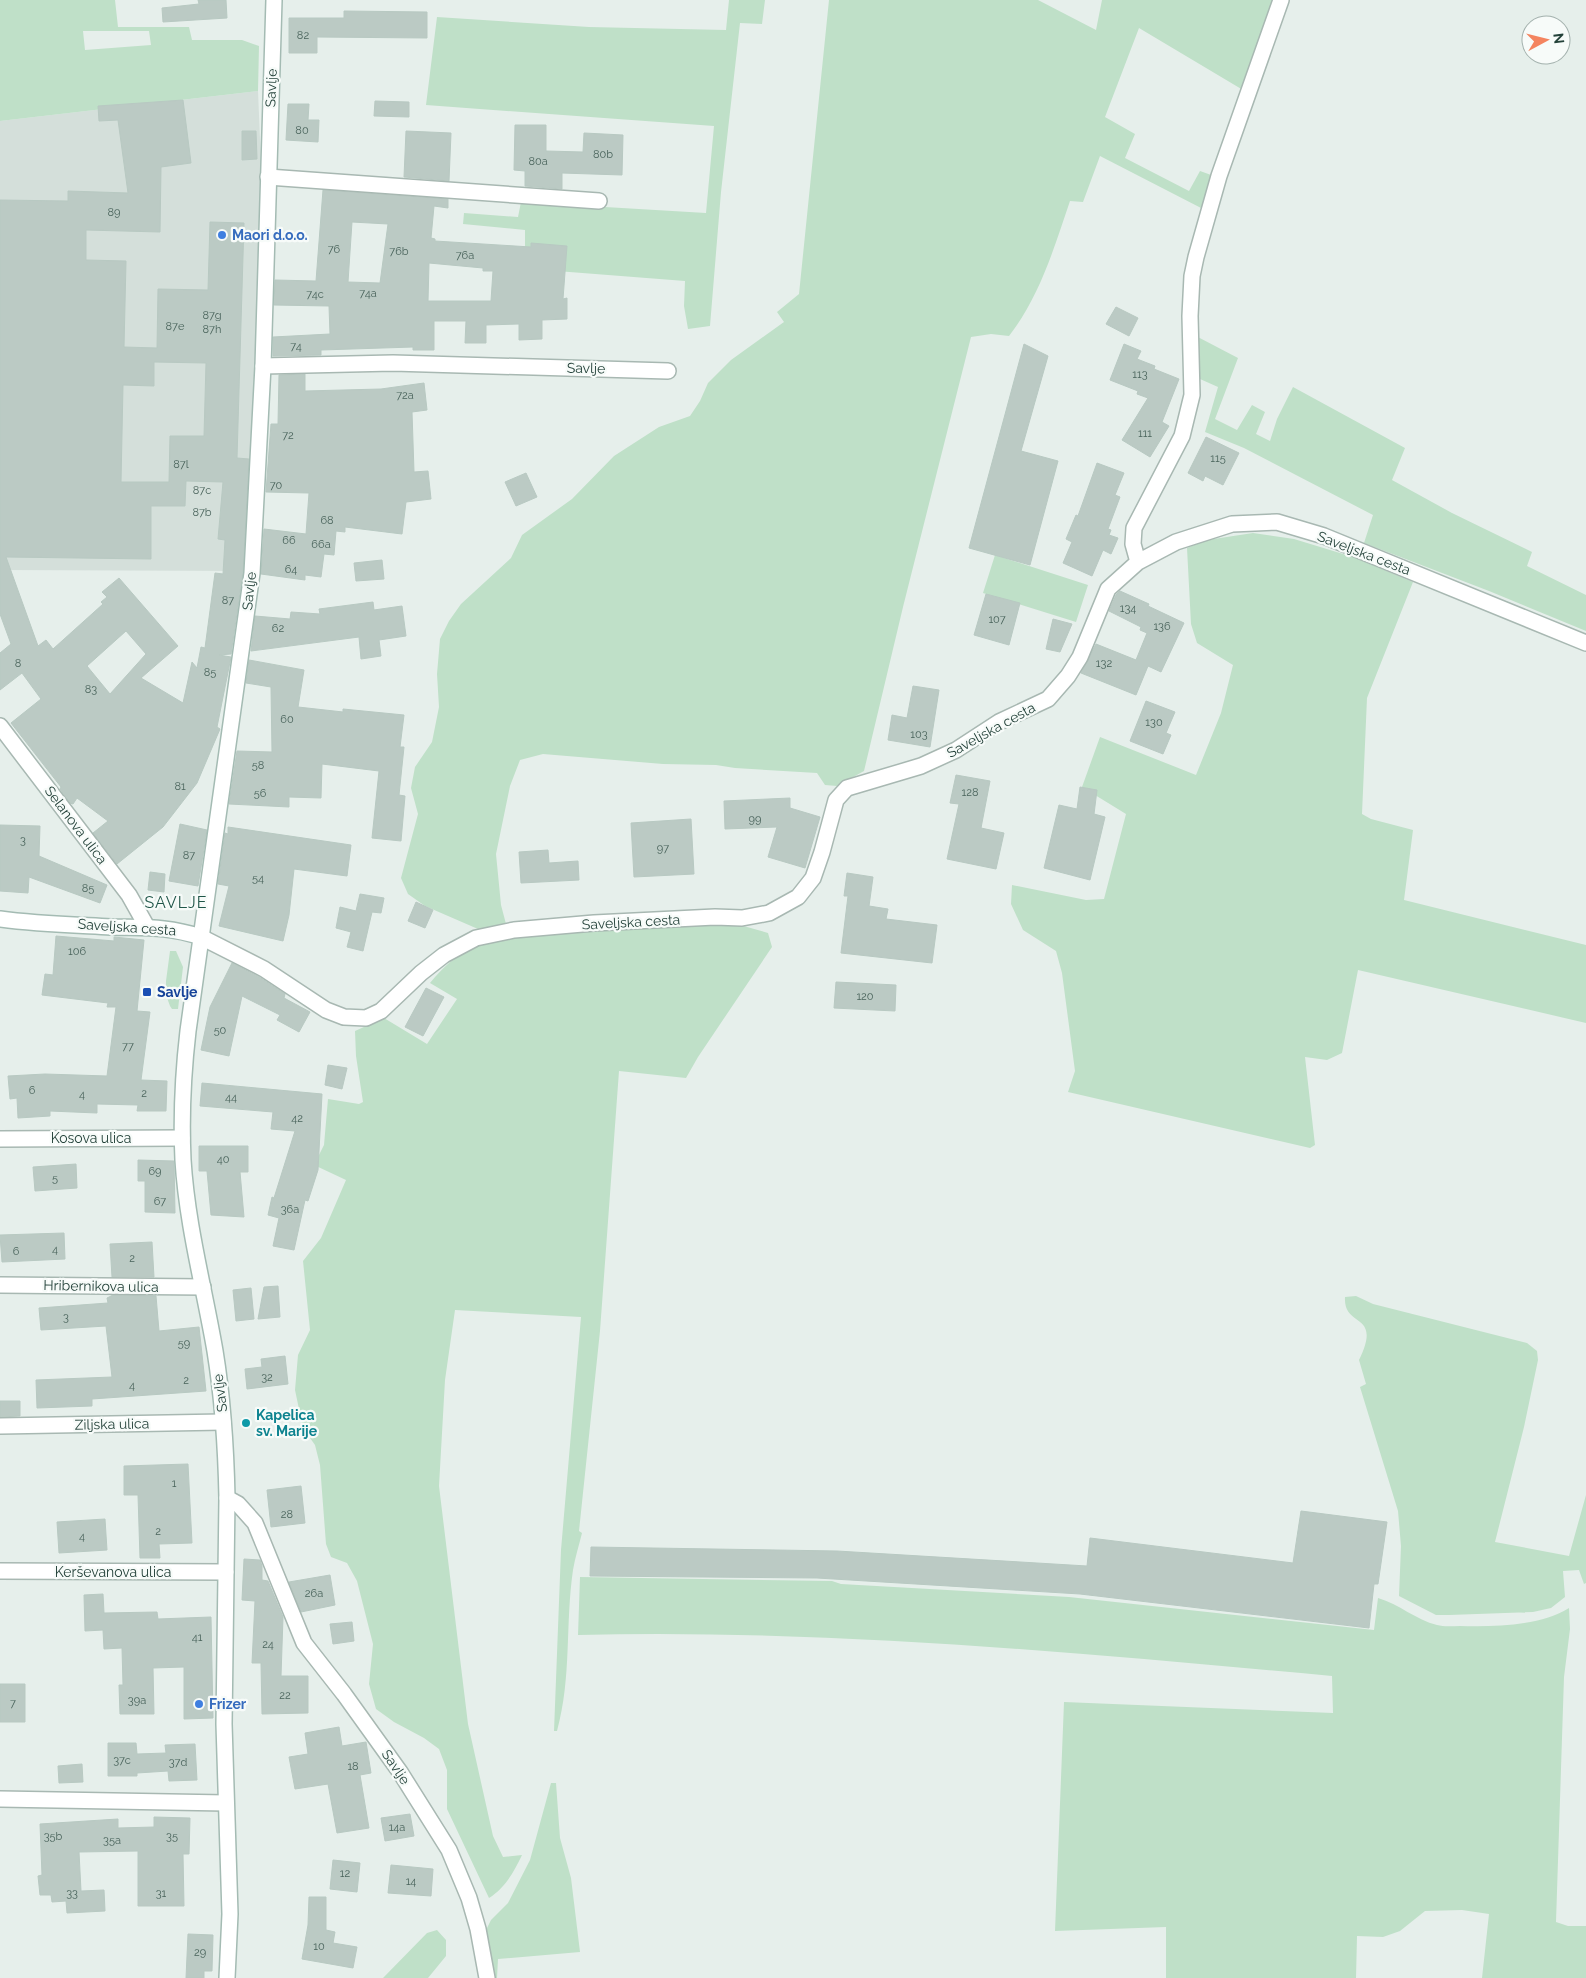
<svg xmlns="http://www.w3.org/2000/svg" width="1586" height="1978" font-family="Raleway,sans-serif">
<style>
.built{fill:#d4dfda}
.green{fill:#bfe0c8;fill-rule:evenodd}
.building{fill:#bbcac4;stroke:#b8c9c2;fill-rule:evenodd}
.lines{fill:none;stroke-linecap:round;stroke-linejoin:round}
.street-casing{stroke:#a8b8b2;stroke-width:18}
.secondary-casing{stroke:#a4bbb3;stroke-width:18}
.street{stroke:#fff;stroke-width:15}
.secondary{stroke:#fff;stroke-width:15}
.shop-dot{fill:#3f7fe0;stroke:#f7fbf9;stroke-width:2}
.transit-dot{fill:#1a4fb4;stroke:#f7fbf9;stroke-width:2}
.culture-dot{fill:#0f9aa8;stroke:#f7fbf9;stroke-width:2}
.labels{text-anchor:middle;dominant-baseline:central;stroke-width:4.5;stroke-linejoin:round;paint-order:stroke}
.number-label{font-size:11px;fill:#4a645c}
.street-label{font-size:14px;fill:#24423a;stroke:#f7fbf9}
.shop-label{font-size:14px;font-weight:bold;fill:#366cbe;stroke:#f7fbf9;text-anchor:start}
.transit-label{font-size:14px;font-weight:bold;fill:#164399;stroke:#f7fbf9;text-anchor:start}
.culture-label{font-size:14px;font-weight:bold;fill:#0d838f;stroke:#f7fbf9;text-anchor:start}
.quarter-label{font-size:16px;letter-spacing:1px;fill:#1f5548;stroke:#f7fbf9}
</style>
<rect width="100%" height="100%" fill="#e6efeb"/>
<path class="built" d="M258,91l3,72 -6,294 -7,114 -248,-1v-449z"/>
<path class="green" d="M0,0h115l3,27h71l3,13h50l17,6 -1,45 -258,30zM83,31h66l2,14 -66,5z
M729,0h36l-3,24 -22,-1 -19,169 -11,134 -22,3 -4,-23 1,-25 -154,-12 -6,-19v-20l-62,-6 1,-11 54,4 3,-15 185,11 8,-87 -288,-21 11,-88 152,10 137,3z
M829,0h209l58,30 6,-30h174l-33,90 -104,-62 -34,89 30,17 -10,24 64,33 11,-20 14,5 -11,33 -103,-53 -17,46 -13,-1c-16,47 -30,95 -61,135l-18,-2 -20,3 -68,270 -39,164 -27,15 -12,-1 -8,-12 -82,-5 -19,-3 -53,-1 -120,-10 -23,6 -10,26 -14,68 5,51 5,19 -28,5 -53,-23 -17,-12 -7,-16 17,-64 -7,-26 4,-21 17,-25 7,-35 -2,-33 3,-35 9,-18 12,-17 50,-46 11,-23 50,-36 42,-43 45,-29 31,-11 10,-15 8,-18 23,-23 53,-38 -7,-10 22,-18z
M1194,335l44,23 -23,61 22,11 15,-25 13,7 -9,22 14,7 7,-22 16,-32 112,61 -13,32 60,33 80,39 -5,14 59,29v36l-97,-40 -125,-48 9,-28 -129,-67 -39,-16 13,-45 -18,-8 -3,-9z
M1253,533l41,6 59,18 60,25 -46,116 -5,116 9,5 42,11 -9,70 182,45v78l-228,-53 -16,83 -15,7 -22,-3 10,88 -5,3 -242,-56 7,-21 -13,-98 -6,-22 -33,-21 -12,-26 1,-19 74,15 18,-1 22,-85 -44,-27 18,-50 96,38 25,-62 12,-48 -36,-22 -6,-19 -4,-76 20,-8z
M995,555l93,30 -12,37 -93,-29z
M718,923l22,2 28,8 4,14 -74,110 -12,21 -67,-7 -19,260 -21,200 3,2c-3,12 -7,25 -9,37 -8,55 -1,106 -16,161h-3l7,-181 20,-233 -126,-7 -10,70 -6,106 29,238 25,112 10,21 19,-2c-8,17 -17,33 -33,43l-42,-89v-39l-8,-21 -15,-11 -30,-16 -18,-13 -7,-25 4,-40 -16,-63 -10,-18 -16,-6 -5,-13 -6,-79 -5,-20 -12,-17 -8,-38 3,-35 12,-25 -7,-69 18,-23 25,-58 -32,-15 10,-20 4,-46 31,5 4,-2 -7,-46 -1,-25 29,-13 43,26 30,-45 -27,-16c27,-32 40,-36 79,-47z
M170,951h6l7,16 -5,42h-6l-2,-3 -4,-11v-14z
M1356,1296l17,8 154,39 10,8 1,9 -14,67 -29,115 74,14 17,-61v88l-2,1 -5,-14 -16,1 2,26 -14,11 -18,4 -84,3h-13l-37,-19 2,-50 -3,-35 -38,-124 6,-3 -7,-24c24,-49 -16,-31 -14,-63z
M580,1577l252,4 9,3 228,13 305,33 4,-32c21,6 38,22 59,27 7,2 16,1 23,1 33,1 81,0 109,-18l1,21 -6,48 -8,245 12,4h18v52h-104l7,-64 -27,-4 -37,1 -25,20 -17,6 -26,-1 -1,42h-190v-51l-111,4 9,-229 269,11 -1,-37c-250,-23 -502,-47 -754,-41z
M551,1783h5l4,55 11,40 9,74 -82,7 -1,19h-4l-9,-44 7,-14 17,-17 22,-43z
M437,1930l9,10v16l-18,22h-45l44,-45z"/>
<path class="building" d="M198,0h28l1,18 -64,4 -1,-14 37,-4z
M344,11l83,1v26l-110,-1v16h-28v-35h55z
M183,100l8,63 -30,4 -1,65 -74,-2v30l40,1 -2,86 33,1 1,-59 50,1 2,-68 34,1 -7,235 12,1 -6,113 -12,82 -12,1 12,2 -14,70 3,2 -23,54 -34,44 -46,37 -24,-31 15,-12 -31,-23 -4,6 -3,-1 -10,-14 1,-2 -50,-64 30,-24 -19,-26 -22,17v-37l11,-9 -11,-30v-414l68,1v-10l60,2 -10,-73 -19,1 -1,-15zM154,362l52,1 -2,73h-34l-1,46h-48l2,-97 31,1zM186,481l37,1 -5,57 7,1 -2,34 -8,-1 -10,75 -4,-1 -4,21 -5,-6 -9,41 -42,-25 37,-32 -59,-68 -17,14 5,5 -6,5 2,2 -50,45 -7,-9 -8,6 -32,-89 145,2v-53h34zM126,631l20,23 -36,40 -23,-28z
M375,101l34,1v15l-35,-1z
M288,104h21l-1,16h11l-1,22 -32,-2z
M515,125h31v26l37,1 1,-19 39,2 -1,40 -60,-2v16l-37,-3v-15l-11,-1z
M242,131h14l1,28 -15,1z
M406,131l45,2 -2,48 -45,-4z
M323,190l125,9v9l-14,-2 -3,32 4,1v2l96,6v-4l36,3 -4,53 4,-1v21l-25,1v19l-23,1v-16l-33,1v18h-21l1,-22h-32v29h-21v-3l-92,3v5l-48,1v-19l57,-3 -1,-28 -55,-1 1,-25 41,1zM352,222l36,2 -8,59 -32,-1zM429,263l54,5v3h10l-2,30h-63z
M1116,307l22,11 -9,18 -23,-12z
M1024,344l24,12 -27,95 37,10 -28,104 -61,-17z
M1124,344l17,7 -4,8 18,7 -1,3 25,10 -17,43 7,4 -19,31 -28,-17 26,-42 -11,-4 1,-3 -28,-11z
M305,374v17l76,-2 43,-6 3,27 -15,2 2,60 14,-1 3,28 -25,3 -4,32 -57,-7v5l-9,-1 -2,24 -10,-1 -3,23 -16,-2v5l-44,-6 3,-45 42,5 3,-41 -43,-1 5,-68h7l1,-49z
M1206,437l33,16 -16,32 -18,-9 -2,5 -15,-8z
M1097,463l27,10 -9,22 5,2 -12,32 3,1 -2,5 9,3 -7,16 -8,-4 -11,26 -29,-13 9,-21 -6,-3 10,-24 2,1z
M526,473l11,24 -21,9 -11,-24z
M382,560l2,19 -28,2 -2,-18z
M1120,591l29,13 -1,2 36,17 -23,49 -13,-6 -12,29 -55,-22 15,-29 40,16 11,-27 -7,-3 1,-3 -32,-16 7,-16z
M986,594l34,9 -11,42 -35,-10z
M373,602l1,8 28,-4 4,30 -27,4 2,16 -20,3 -2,-22 -108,14 4,-35 35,3 1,-7 29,2 -1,-5z
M1053,619l19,5 -12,28 -14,-3z
M249,660l55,10 -6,37 45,5v-3l61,6 -4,32h4l-5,48 6,1 -4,45 -29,-3 7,-67 -57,-7 -1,34 -32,-1v10l-60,-3 8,-53 35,1 -1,-65 -25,-4z
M913,686l26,4 -9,57 -42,-7 4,-25 15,3z
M1146,701l29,11 -9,21 5,2 -8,19 -33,-13z
M956,775l34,6 -9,47 23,5 -8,36 -49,-10 12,-55 -9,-1z
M1080,787l17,3 -3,24 11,3 -15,63 -46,-12 15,-63 18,4z
M790,798v10l30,9 -15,51 -37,-11 9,-30 -52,2 -1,-28z
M691,819l3,55 -60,3 -3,-54z
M180,824l27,6 -9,56 -29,-5z
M0,825l40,1 -1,30 68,29 -7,18 -71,-26 -1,16 -28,-2z
M228,827l123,18 -4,31 -53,-7 -5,46 -6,26 -64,-15 10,-40 -11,-2 7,-51 3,1z
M548,850l1,13 29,-2 1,19 -58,3 -2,-31z
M150,872l15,2 -1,18 -16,-2z
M847,873l26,4 -4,29 19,3 -2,10 51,6 -5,38 -91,-10 7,-57h-4z
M360,894l24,4 -3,15 -9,-1 -9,39 -16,-4 4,-15 -15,-4 4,-21 16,4z
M416,902l17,8 -8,18 -17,-7z
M56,936l58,5v-4l30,3 -7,71 13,1 -9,68 26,1 -1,30h-29l1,-6 -41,-1v9l-47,-2v5l-32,2 -1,-20 -7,1 -2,-23 37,-2 62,2 9,-69h-9l1,-4 -66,-8 3,-21 8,1z
M232,963l27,14 26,17 -1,4 26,14 -11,20 -22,-12 3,-5 -38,-19 -13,60 -28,-6 9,-43z
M836,982l60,3 -1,26 -61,-3z
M426,988l18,9 -21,39 -18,-9z
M328,1065l19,3 -5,21 -17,-4z
M202,1083l120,11 -4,76 -10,31 -3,-1 -11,50 -21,-4 6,-28 -11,-3 4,-18 2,1 21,-67 -24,-2 2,-17 -73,-6z
M199,1146h49v26h-8l4,45 -33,-2 -4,-44h-8z
M138,1160l36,1 1,52 -30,-1v-31h-7z
M76,1164l1,24 -42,3 -2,-24z
M64,1233l1,26 -63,3 -2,-27z
M152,1242l2,35h-42l-2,-33z
M278,1286l2,31 -22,2 6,-32z
M251,1288l3,31 -18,2 -3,-31z
M113,1295l43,1 3,35 40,-4 7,64 -114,8v7l-55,2 -1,-28 76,-3 -6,-51 -65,4 -2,-22 69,-5 -1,-5z
M285,1356l3,28 -41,5 -2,-20 17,-2 -1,-8z
M0,1401h20v15l-20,1z
M188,1464l4,79 -33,1 1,14h-20l-2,-63h-14v-29z
M301,1486l4,37 -34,4 -4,-37z
M1301,1511l86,11 -9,62h-4l-5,44 -289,-34 -263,-16 -227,-2 1,-29 246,4 250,15 3,-28 203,25z
M105,1519l2,31 -48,3 -2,-31z
M244,1559l16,1 2,6v14l6,1 15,36 -2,59h27v37l-46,1 -1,-51h-9l3,-62 -13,-1z
M330,1575l5,30 -34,7 -12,-30z
M103,1594l1,19 53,-1 1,7 53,-2 2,101 -29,1v-52l-31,1 1,46h-34l-1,-29h4l-1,-37 -18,1 -1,-19 -18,1 -1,-36z
M352,1622l2,19 -21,3 -3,-20z
M0,1684h25v38h-25z
M339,1727l3,19 24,-4 5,31 -11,2 9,53 -32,5 -9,-49 -33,5 -6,-32 19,-3 -3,-21z
M108,1743h28l1,11 29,-1 -1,-8 30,-1 2,36 -28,1 -1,-10 -31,2v3h-29z
M82,1764l1,18 -24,1 -1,-17z
M410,1814l4,22 -29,5 -4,-23z
M154,1817l36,1 -1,36h-6l1,52h-46v-55l-59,1 2,39 23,-1 1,21 -38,2 -1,-12 -14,1 -1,-7h-11l-2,-19 4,-1 -2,-51 78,-5v9l36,-1z
M333,1860l27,3 -3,29 -27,-3z
M391,1865l42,4 -2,27 -43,-3z
M309,1897h17v33l9,2 -2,11 24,4 -4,21 -51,-9 6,-34z
M188,1934l25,1 -1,36h-8v7h-18z"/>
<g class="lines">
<defs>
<path id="street" d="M268,177l331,24
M263,366l130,-3 275,8
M1138,562l-5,-18 1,-16 48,-92 10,-41 -2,-79 2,-40 4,-19 23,-81 62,-176
M0,726l129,169 18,32
M201,937l63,32 62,41 18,7 22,1 15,-7 40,-38 23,-18 32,-17 38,-8 80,-7 121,-6 27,1 27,-5 29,-16 15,-19 9,-26 14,-52 11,-12 74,-22 35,-16 43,-28 49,-23 20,-23 12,-19 28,-68 30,-27 38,-20 56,-18 45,-2 47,14 262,107
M0,1139l182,-1
M0,1285l203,2
M0,1426l223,-4
M227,1498l11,6 17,19 49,120 40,51 56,78 49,78 20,48 9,31 9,49
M0,1571l226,1
M0,1799l226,4"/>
<path id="secondary" d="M0,919c36,5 74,6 111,8 35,1 56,-1 90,10
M227,1978l3,-64 -6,-190 3,-226c-1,-49 -4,-98 -12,-147 -11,-64 -28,-126 -32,-191 -2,-43 0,-86 5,-129l64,-458 11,-207 11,-366"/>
</defs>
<use href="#street" class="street-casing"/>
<use href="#secondary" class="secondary-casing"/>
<use href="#street" class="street"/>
<use href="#secondary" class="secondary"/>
</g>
<g class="shop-dot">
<circle cx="222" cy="235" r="5"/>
<circle cx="199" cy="1704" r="5"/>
</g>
<rect class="transit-dot" x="142" y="987" width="10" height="10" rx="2.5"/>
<circle class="culture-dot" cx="246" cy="1423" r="5"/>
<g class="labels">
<g class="number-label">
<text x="303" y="35">82</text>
<text x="302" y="130">80</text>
<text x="603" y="154">80b</text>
<text x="538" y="161">80a</text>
<text x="114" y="212">89</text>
<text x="334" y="249">76</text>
<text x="399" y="251">76b</text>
<text x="465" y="255">76a</text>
<text x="368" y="293">74a</text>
<text x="315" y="294">74c</text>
<text x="212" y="315">87g</text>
<text x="175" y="326">87e</text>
<text x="212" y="329">87h</text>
<text x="296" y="346">74</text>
<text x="1140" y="374">113</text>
<text x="405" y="395">72a</text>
<text x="1145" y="433">111</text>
<text x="288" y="435">72</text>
<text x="1218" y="458">115</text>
<text x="181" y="464">87l</text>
<text x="276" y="485">70</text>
<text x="202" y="490">87c</text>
<text x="202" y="512">87b</text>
<text x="327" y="520">68</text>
<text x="289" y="540">66</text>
<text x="321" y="544">66a</text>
<text x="291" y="569">64</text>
<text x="228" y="600">87</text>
<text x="1128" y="608">134</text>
<text x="997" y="619">107</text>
<text x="1162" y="626">136</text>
<text x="278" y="628">62</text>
<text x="18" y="663">8</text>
<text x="1104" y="663">132</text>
<text x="210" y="672">85</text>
<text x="91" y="689">83</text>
<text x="287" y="719">60</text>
<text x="1154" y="722">130</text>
<text x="919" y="734">103</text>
<text x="258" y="765">58</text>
<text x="180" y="786">81</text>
<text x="970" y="792">128</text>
<text x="260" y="793">56</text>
<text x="755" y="819">99</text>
<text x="23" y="840">3</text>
<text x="663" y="848">97</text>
<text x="189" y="855">87</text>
<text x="258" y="878">54</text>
<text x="88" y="888">85</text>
<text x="77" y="951">106</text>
<text x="865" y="996">120</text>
<text x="220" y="1030">50</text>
<text x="128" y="1046">77</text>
<text x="32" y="1090">6</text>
<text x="144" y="1093">2</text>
<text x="82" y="1094">4</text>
<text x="231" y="1097">44</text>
<text x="297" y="1118">42</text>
<text x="223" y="1159">40</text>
<text x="155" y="1171">69</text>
<text x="55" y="1178">5</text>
<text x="160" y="1201">67</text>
<text x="290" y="1209">36a</text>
<text x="55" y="1249">4</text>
<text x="16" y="1251">6</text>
<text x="132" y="1258">2</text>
<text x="66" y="1317">3</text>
<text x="184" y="1343">59</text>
<text x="267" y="1377">32</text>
<text x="186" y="1380">2</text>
<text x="132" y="1385">4</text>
<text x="174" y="1483">1</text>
<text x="287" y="1514">28</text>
<text x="158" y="1531">2</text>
<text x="82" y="1536">4</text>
<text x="314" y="1593">26a</text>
<text x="197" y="1637">41</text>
<text x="268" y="1644">24</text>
<text x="285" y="1695">22</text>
<text x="137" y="1700">39a</text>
<text x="13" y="1703">7</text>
<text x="122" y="1760">37c</text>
<text x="178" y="1762">37d</text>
<text x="353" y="1766">18</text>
<text x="397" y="1827">14a</text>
<text x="53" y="1836">35b</text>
<text x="172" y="1836">35</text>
<text x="112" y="1840">35a</text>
<text x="345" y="1873">12</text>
<text x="411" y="1881">14</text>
<text x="72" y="1893">33</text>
<text x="161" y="1893">31</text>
<text x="319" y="1946">10</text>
<text x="200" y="1952">29</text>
</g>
<g class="street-label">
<text transform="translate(271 88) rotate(-88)">Savlje</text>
<text transform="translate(586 368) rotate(1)">Savlje</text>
<text transform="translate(1364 553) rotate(21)">Saveljska cesta</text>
<text transform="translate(249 591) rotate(-84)">Savlje</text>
<text transform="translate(991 730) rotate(-29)">Saveljska cesta</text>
<text transform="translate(76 825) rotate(53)">Selanova ulica</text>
<text transform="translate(631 922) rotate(-3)">Saveljska cesta</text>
<text transform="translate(127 927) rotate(4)">Saveljska cesta</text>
<text x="91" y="1138">Kosova ulica</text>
<text transform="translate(101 1286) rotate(1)">Hribernikova ulica</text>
<text transform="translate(220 1393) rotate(-97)">Savlje</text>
<text transform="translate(112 1424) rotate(-1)">Ziljska ulica</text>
<text x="113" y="1572">Kerševanova ulica</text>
<text transform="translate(396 1767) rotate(56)">Savlje</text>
</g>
<g class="shop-label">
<text x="232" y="235">Maori d.o.o.</text>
<text x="209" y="1704">Frizer</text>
</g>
<g class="transit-label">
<text x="157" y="992">Savlje</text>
</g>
<g class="culture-label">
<text x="256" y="1415">Kapelica<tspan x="256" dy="16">sv. Marije</tspan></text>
</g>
<g class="quarter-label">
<text x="176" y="902">SAVLJE</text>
</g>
</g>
<g transform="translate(1546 40) rotate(83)"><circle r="24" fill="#f7fbf9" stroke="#a3b1ad"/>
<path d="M0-4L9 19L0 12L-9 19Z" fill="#f4845f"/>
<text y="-8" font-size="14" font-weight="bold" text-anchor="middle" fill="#24423a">N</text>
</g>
</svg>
